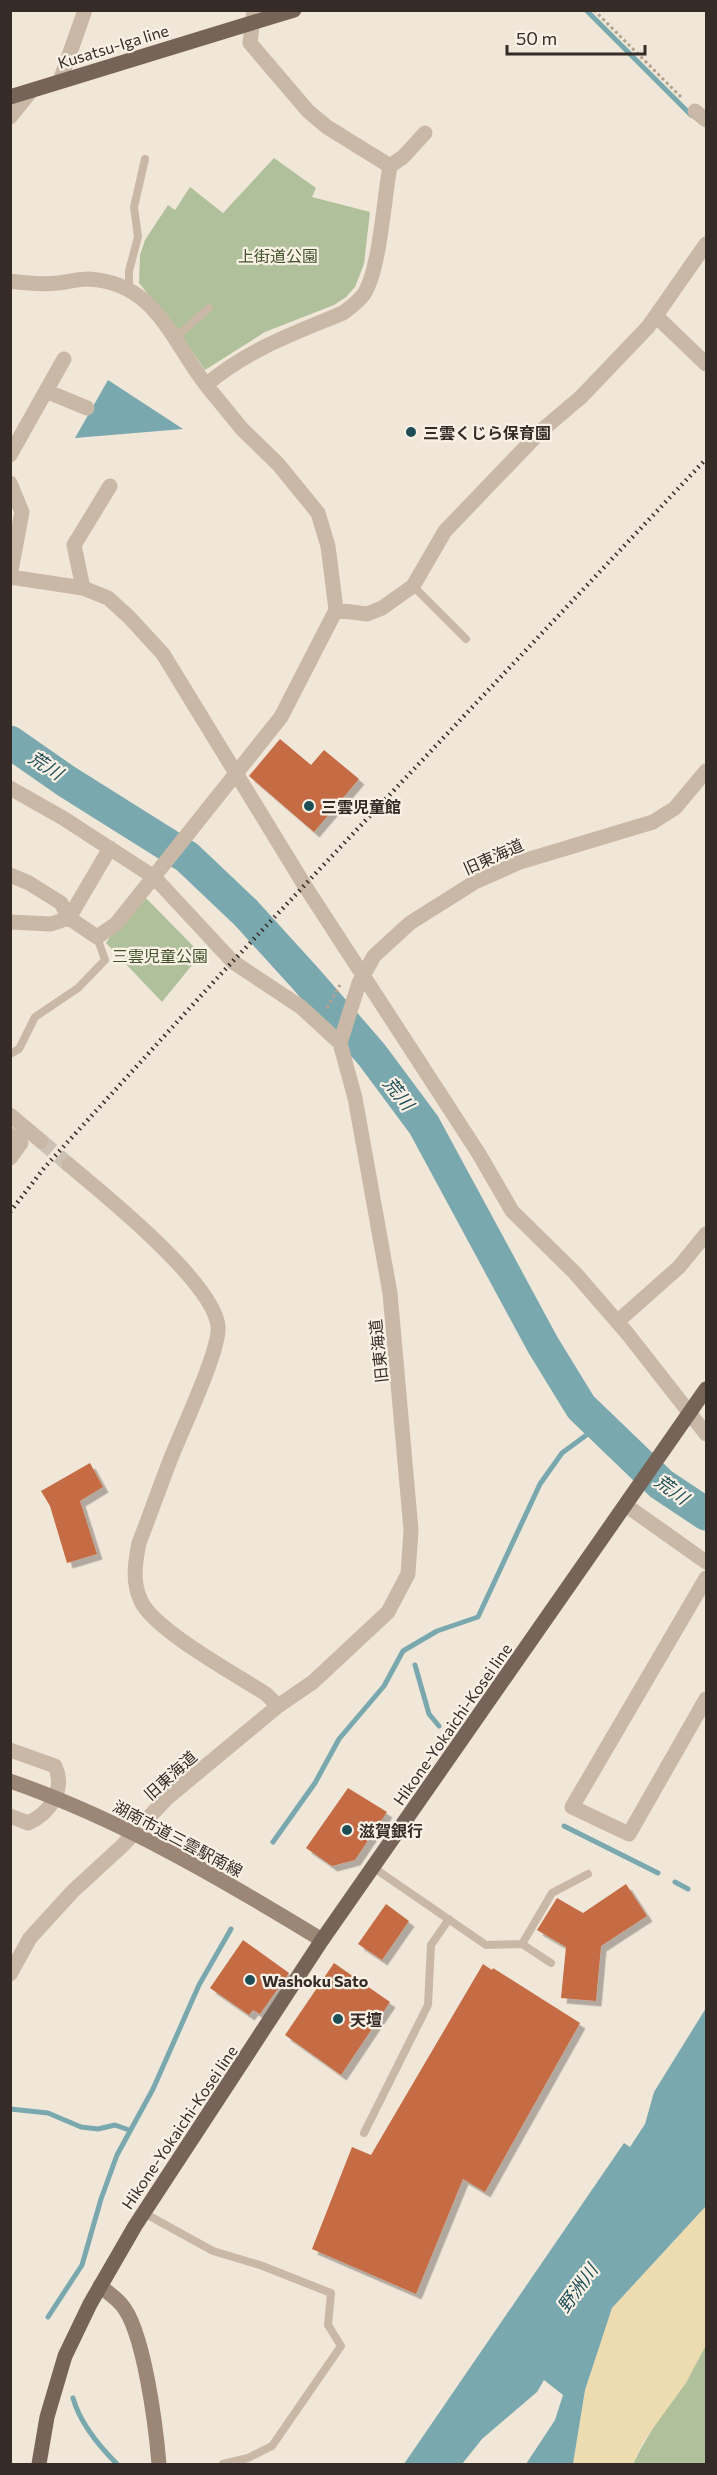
<svg xmlns="http://www.w3.org/2000/svg" width="717" height="2475" font-family="Commissioner,'Noto Sans JP',sans-serif">
<style>
.green{fill:#b0c09a}
.sand{fill:#eddcb0}
.water{fill:#79a8ae}
.lines{fill:none;stroke-linecap:round;stroke-linejoin:round}
.stream{stroke:#79a8ae;stroke-width:5}
.river{stroke:#79a8ae;stroke-width:33}
.building{fill:#c56c44;filter:url(#shadow)}
.street-tunnel{stroke:#cbc2b5;stroke-width:15;stroke-dasharray:15 8;stroke-linecap:butt}
.path{stroke:#b4a290;stroke-width:3;stroke-dasharray:3 3;stroke-linecap:butt}
.lane{stroke:#c9b8a6;stroke-width:8}
.street{stroke:#c9b8a6;stroke-width:15}
.secondary{stroke:#9c8777;stroke-width:15}
.primary{stroke:#776458;stroke-width:15}
.rail{stroke:#352c27;stroke-width:4.5;stroke-dasharray:1.5 4.5;stroke-linecap:butt}
.poi-dot{fill:#1d4e56;stroke:#f9f1e6;stroke-width:2}
.labels{text-anchor:middle;dominant-baseline:central;stroke-width:4.5;stroke-linejoin:round;paint-order:stroke}
.street-label{font-size:16px;fill:#352c27;stroke:#f9f1e6}
.park-label{font-size:16px;fill:#41532b;stroke:#f9f1e6}
.poi-label{font-size:16px;font-weight:bold;fill:#352c27;stroke:#f9f1e6;text-anchor:start}
.water-label{font-size:18px;font-style:italic;fill:#1d4e56;stroke:#f9f1e6}
</style>
<defs>
<filter id="shadow"><feDropShadow dx="5.5" dy="5.5" stdDeviation="0" flood-color="#0004"/></filter>
</defs>
<rect width="100%" height="100%" fill="#f1e7d9"/>
<path class="green" d="M274,158l42,30 -4,9 58,15 -6,52 -9,23 -9,10 -12,8 -69,27 -60,38 -27,-39 -39,-48 1,-28 5,-15 23,-35 7,5 15,-23 33,26z
M141,893l60,61 -39,48 -56,-59z
M706,2345v119h-73c20,-42 51,-78 73,-119z"/>
<path class="sand" d="M706,2206v139l-20,38 -43,59 -10,22h-60l12,-74 27,-82z"/>
<path class="water" d="M108,380l75,49 -108,9z
M706,2008v198l-94,102 -27,82 -12,74h-47l29,-44 8,-25 -19,-15 -7,12 -55,47 -20,25h-58l220,-321 6,4 15,-23 9,-32z"/>
<g class="lines">
<path class="stream" d="M586,10l105,105
M415,1665l14,49 10,12
M564,1826l94,47
M273,1842l42,-59 24,-44 45,-53 19,-35 34,-20 41,-14 62,-133 22,-31 38,-28
M675,1882l13,7
M10,2109l38,4 33,14 17,2 17,-4 14,5
M48,2317l34,-52 19,-66 16,-44 36,-66 46,-104 32,-56
M73,2398c7,25 26,48 44,66"/>
<path class="river" d="M10,742l56,39 121,76 59,56 60,66 66,76 52,70 119,220 38,62 80,77 45,30"/>
</g>
<path class="building" d="M280,739l31,26 13,-15 35,29 -45,53 -65,-56z
M90,1463l13,24 -23,14 17,53 -30,9 -17,-57 -9,-15z
M348,1788l39,24 -32,48 -23,6 -26,-18z
M626,1884l21,32 -46,30 -5,55 -35,-3 5,-51 -29,-17 20,-32 26,15z
M386,1904l23,17 -27,39 -24,-16z
M243,1940l46,33 -29,41 -7,-4 -4,5 -39,-27z
M334,1963l56,39 -49,73 -56,-40z
M483,1964l9,6 1,-2 87,55 -95,169 -22,-13 -47,115 -104,-45 40,-102 19,8z"/>
<g class="lines">
<path class="street-tunnel" d="M41,1141l28,24"/>
<path class="path" d="M594,10l89,89
M327,1008l13,-23"/>
<path class="lane" d="M129,289v-18l9,-34 -4,-30 11,-48
M175,338l34,-30
M413,586l53,53
M10,1054l9,-5 16,-32 43,-29 27,-28 -8,-23
M374,1868l112,77 36,-1 29,19
M522,1944l30,-51 36,-19
M364,2133l64,-128 3,-60 18,-26
M144,2213l69,38 47,14 71,28 -3,32 13,21 -69,100 -24,12 -25,6"/>
<path class="street" d="M60,81l25,-71
M695,111l11,9
M10,117l21,-26
M390,166l13,-9 22,-24
M10,281c15,2 31,4 47,2 10,-1 21,-4 32,-4 67,4 82,61 117,106
M656,316l50,48
M46,391l41,17
M10,455l54,-96
M10,483l12,29 -12,64
M10,577l73,11 25,10 21,19 34,37 142,232 174,268 33,57 63,62 52,60 79,101
M83,588l-9,-43 36,-59
M336,610l31,4 15,-6 31,-22 32,-55 96,-100 40,-34 67,-70 58,-83
M10,788l53,30 91,59 79,85 68,45 39,36
M10,875l19,8 32,20 8,15 28,19 19,-13 165,-207 55,-107 -8,-64 -10,-33 -40,-49 -36,-35 -36,-44c43,-36 86,-51 137,-72 8,-6 15,-11 21,-19 16,-25 20,-96 26,-128l-63,-39 -19,-16 -58,-68 4,-33
M10,922l41,2 18,-6 41,-70
M10,1115l31,26
M10,1135l11,8 -11,15
M69,1165c36,30 144,117 149,161 3,22 -37,106 -47,132 -11,28 -21,57 -32,85 -4,20 -7,39 2,58 13,29 96,74 125,93l12,12
M617,1322l62,-55 27,-33
M627,1506l79,56
M706,1578l-134,229 57,27 77,-135
M10,1750l45,16c11,24 -6,48 -27,57l-18,-7
M10,1974l20,-36 43,-47 49,-45 44,-47 112,-93 35,-24 75,-70 20,-38 3,-44 -21,-237 -35,-195 -15,-55 19,-60 15,-27 36,-33 65,-41 45,-20 133,-40 22,-14 31,-37"/>
<path class="secondary" d="M10,1781c112,39 212,98 312,159
M100,2286c7,6 15,11 21,18 23,25 35,124 38,160"/>
<path class="primary" d="M10,97l284,-87
M39,2464l8,-47 18,-61 25,-52 45,-78 187,-286 384,-551"/>
<path class="rail" d="M10,1212l34,-44 175,-192 487,-517"/>
</g>
<g class="poi-dot">
<circle cx="411" cy="432" r="6"/>
<circle cx="309" cy="806" r="6"/>
<circle cx="347" cy="1830" r="6"/>
<circle cx="250" cy="1980" r="6"/>
<circle cx="338" cy="2019" r="6"/>
</g>
<g class="labels">
<g class="street-label">
<text transform="translate(113 46) rotate(-17)">Kusatsu-Iga line</text>
<text transform="translate(493 856) rotate(-24)">旧東海道</text>
<text transform="translate(378 1351) rotate(-96)">旧東海道</text>
<text transform="translate(452 1724) rotate(-55)">Hikone-Yokaichi-Kosei line</text>
<text transform="translate(170 1775) rotate(-42)">旧東海道</text>
<text transform="translate(178 1838) rotate(28)">湖南市道三雲駅南線</text>
<text transform="translate(179 2127) rotate(-56)">Hikone-Yokaichi-Kosei line</text>
</g>
<g class="park-label">
<text x="278" y="255">上街道公園</text>
<text x="160" y="955">三雲児童公園</text>
</g>
<g class="poi-label">
<text x="423" y="432">三雲くじら保育園</text>
<text x="321" y="806">三雲児童館</text>
<text x="359" y="1830">滋賀銀行</text>
<text x="262" y="1980">Washoku Sato</text>
<text x="350" y="2019">天壇</text>
</g>
<g class="water-label">
<text transform="translate(46 765) rotate(33)">荒川</text>
<text transform="translate(399 1093) rotate(51)">荒川</text>
<text transform="translate(672 1489) rotate(36)">荒川</text>
<text transform="translate(577 2288) rotate(-54)">野洲川</text>
</g>
</g>
<rect width="717" height="2475" fill="none" stroke="#352c27" stroke-width="24"/>
<path d="M507 45v9h138v-9" fill="none" stroke="#352c27" stroke-width="3"/>
<text x="516" y="45" font-size="18" fill="#352c27" stroke="#f9f1e6" stroke-width="4.5" paint-order="stroke">50 m</text>
</svg>
